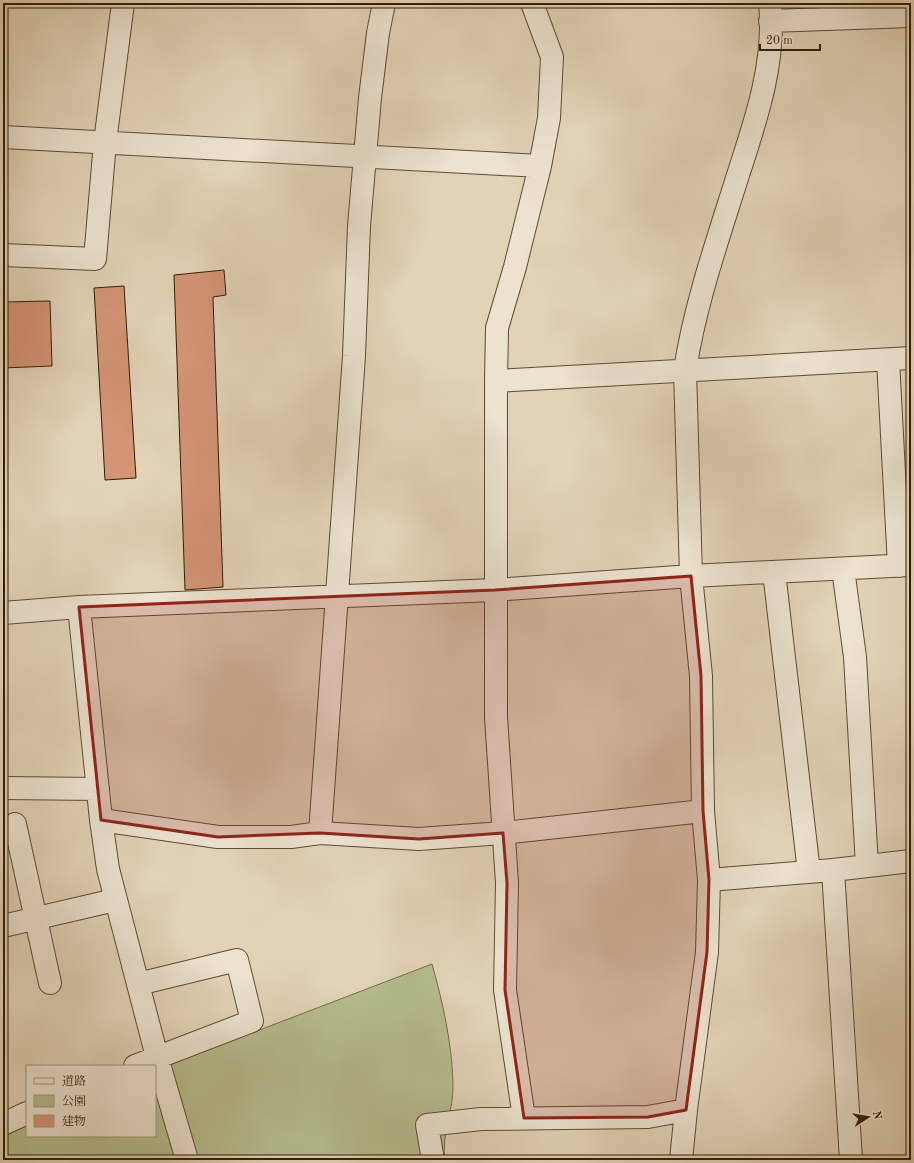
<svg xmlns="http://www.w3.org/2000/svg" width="914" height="1163" font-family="'Old Standard TT','Noto Serif JP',serif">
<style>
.green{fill:#b5bc8d;stroke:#736d49}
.building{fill:#d49476;stroke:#311e05}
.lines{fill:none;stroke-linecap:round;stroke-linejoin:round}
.minor-casing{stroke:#5d4b32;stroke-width:24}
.minor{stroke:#ece2d0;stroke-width:22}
.marked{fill:#8f2418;fill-opacity:0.2;stroke:#8f2418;stroke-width:3;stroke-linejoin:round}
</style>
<rect width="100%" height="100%" fill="#e2d3b7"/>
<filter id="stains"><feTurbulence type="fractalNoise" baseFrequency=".005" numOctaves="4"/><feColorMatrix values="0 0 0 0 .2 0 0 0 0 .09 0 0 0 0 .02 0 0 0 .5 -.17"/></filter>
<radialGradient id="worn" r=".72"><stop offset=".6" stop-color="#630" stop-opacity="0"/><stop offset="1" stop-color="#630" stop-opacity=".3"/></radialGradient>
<path class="green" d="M432,964c11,39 20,80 21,120 1,26 -12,50 -8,76h-442v-33l24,-9v18h128v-66z"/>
<path class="building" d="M224,270l2,25 -13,2 10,290 -38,3 -11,-315z
M124,286l12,192 -31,2 -11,-192z
M50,301l2,65 -49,2v-66z"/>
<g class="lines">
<defs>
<path id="minor" d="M770,21l141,-5
M3,137l537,29
M3,255l92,4 10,-117 18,-139
M888,360l11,206
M496,381l415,-23
M843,569l12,88 12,209
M774,572l35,300
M79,607l22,213 7,49 49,188 30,103
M3,613l76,-6 416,-17 196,-14 220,-11
M3,788l95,1
M101,820l117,17h73l29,-4 99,6 84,-6 200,-22
M15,824l35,159
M320,833l34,-477 5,-130 11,-128 8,-65 6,-30
M833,870l18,290
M709,880l124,-10 78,-9
M3,926l112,-26
M135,1066l117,-45 -15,-61 -99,24
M524,1118l-19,-128 2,-107 -11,-166v-336l1,-53 18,-61 25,-101 9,-48 3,-61 -20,-54
M3,1124l24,-11
M433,1160l-6,-35 54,-6 167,-2 38,-7
M681,1160l5,-50 21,-158 2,-72 -6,-69 -2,-135 -10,-100 -6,-206c10,-66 33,-131 53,-195 18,-55 38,-114 32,-172"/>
</defs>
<use href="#minor" class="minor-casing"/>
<use href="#minor" class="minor"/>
</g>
<path class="marked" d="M691,576l10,100 2,135 6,69 -2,72 -21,158 -38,7 -124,1 -19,-128 2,-107 -4,-50 -84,6 -99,-6 -102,4 -117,-17 -22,-213 416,-17z"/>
<rect width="914" height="1163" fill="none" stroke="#e2d3b7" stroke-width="16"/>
<rect x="4" y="4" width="906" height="1155" fill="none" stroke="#311e05" stroke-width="2"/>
<rect x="8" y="8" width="898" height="1147" fill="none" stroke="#311e05"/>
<rect x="26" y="1065" width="130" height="72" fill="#ece2d0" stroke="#a1947f"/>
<rect x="34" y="1078" width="20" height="6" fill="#ece2d0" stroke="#a1947f"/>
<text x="62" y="1085" font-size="12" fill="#311e05">道路</text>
<rect x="34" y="1095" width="20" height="12" fill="#b5bc8d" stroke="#a1947f"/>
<text x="62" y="1105" font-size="12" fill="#311e05">公園</text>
<rect x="34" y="1115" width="20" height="12" fill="#d49476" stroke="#a1947f"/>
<text x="62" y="1125" font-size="12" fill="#311e05">建物</text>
<g transform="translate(868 1117) rotate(78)" stroke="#ece2d0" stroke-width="3" paint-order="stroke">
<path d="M0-3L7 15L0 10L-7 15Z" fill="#311e05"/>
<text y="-6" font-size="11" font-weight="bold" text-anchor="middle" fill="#311e05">N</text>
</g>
<path d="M760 44v6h60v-6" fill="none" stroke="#311e05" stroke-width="2"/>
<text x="766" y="44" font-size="12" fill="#311e05" stroke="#ece2d0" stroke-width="3" paint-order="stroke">20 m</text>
<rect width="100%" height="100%" filter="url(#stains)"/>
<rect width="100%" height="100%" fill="url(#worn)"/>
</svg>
